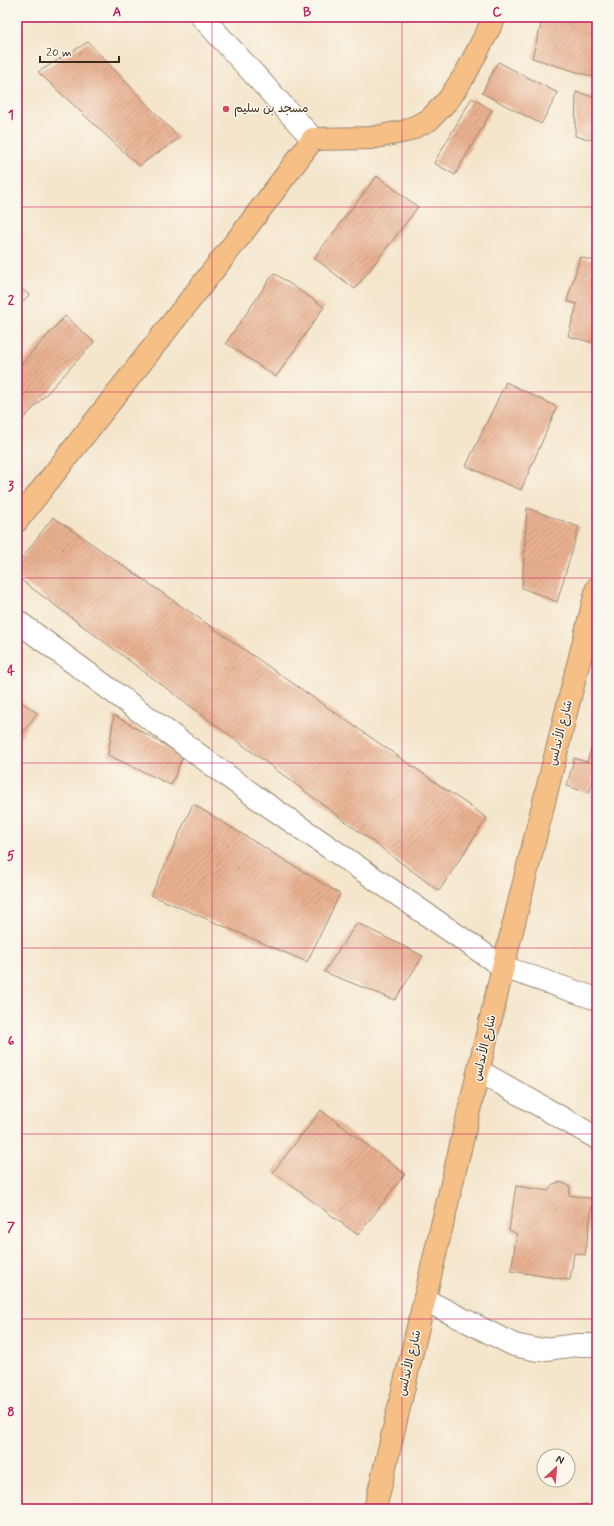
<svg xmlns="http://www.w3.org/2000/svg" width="614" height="1526" font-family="Mynerve,'Playpen Sans Arabic',sans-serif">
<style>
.building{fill:url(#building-hatch)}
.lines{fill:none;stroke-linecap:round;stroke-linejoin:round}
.minor-casing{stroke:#988874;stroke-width:24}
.major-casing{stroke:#988874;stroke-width:24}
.minor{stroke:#fff;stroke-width:22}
.major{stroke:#f5bf86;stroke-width:22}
.grid{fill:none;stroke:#c2185b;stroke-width:1;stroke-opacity:0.55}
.poi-dot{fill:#d1495b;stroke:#fbf7ec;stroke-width:1.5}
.labels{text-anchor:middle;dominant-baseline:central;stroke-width:3;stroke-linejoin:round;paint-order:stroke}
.poi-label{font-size:12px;fill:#3b2a1e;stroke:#fbf7ec;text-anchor:start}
.street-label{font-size:12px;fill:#3b2a1e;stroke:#fbf7ec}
.neatline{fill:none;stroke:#c2185b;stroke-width:1.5}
.grid-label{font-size:13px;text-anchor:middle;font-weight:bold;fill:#c2185b}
</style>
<defs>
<pattern id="building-hatch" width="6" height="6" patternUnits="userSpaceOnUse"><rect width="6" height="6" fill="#e9b191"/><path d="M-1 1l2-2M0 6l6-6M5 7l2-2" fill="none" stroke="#be9076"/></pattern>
</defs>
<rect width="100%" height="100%" fill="#fbf7ec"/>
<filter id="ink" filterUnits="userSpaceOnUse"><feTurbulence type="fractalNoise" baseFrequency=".025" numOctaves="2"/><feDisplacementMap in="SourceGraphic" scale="8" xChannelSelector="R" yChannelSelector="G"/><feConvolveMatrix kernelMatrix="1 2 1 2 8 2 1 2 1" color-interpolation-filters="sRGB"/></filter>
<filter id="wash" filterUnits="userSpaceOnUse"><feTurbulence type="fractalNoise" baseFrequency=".012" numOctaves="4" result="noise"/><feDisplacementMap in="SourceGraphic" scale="16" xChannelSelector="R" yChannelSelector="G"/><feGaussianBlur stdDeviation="0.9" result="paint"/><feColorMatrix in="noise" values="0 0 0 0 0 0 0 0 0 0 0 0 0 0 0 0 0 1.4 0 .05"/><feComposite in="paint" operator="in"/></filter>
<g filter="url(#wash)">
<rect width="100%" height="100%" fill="#f4e5cb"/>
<g id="blocks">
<path class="building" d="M543,17h54l-1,61 -64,-20z
M88,42l91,96 -40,28 -101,-94z
M498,62l60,31 -17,31 -59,-31z
M576,92l21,6v43l-22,-5z
M472,98l20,12 -37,65 -21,-12z
M377,176l41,31 -63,82 -41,-31z
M580,257l17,5v82l-29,-8 9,-32 -10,-3z
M274,273l50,34 -48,70 -50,-34z
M17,284l12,11 -12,13z
M65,316l29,26 -77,84v-57z
M506,382l51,25 -36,83 -55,-24z
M527,508l52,19 -22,75 -35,-14z
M53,517l434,301 -48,73 -422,-314v-12z
M17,699l20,14 -20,28z
M114,715l69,41 -12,29 -63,-30z
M597,730v36l-8,27 -22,-7 7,-28 13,4z
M193,804l147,90 -33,68 -156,-67z
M357,923l66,33 -28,44 -71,-28z
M321,1110l84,64 -47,61 -85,-63z
M561,1182l9,5 -1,8 24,4 -8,56 -11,-2 -4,27 -59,-9 6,-37 -8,-4 7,-44 32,5 5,-7z
M586,1504l1,5h-25v-1z"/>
</g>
</g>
<g filter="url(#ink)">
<use href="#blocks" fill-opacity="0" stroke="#988874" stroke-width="1"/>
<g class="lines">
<defs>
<path id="minor" d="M202,17l111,122
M17,621l239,176 247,170 94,32
M479,1071l118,67
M425,1300l89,45 24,5 39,-5h20"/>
<path id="major" d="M17,521l227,-290 69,-92 58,-1 35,-7 23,-11 20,-21 17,-26 29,-56
M375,1509l128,-542 94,-379"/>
</defs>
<use href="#minor" class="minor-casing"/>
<use href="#major" class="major-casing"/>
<use href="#minor" class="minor"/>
<use href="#major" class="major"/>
</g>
</g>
<path class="grid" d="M212,17v1492M402,17v1492M17,207h580M17,392h580M17,578h580M17,763h580M17,948h580M17,1134h580M17,1319h580"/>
<circle class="poi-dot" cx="226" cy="109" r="4"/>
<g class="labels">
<g class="poi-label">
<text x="234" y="109">مسجد بن سليم</text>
</g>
<g class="street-label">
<text transform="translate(561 733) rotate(-76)">شارع الأندلس</text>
<text transform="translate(485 1048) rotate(-77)">شارع الأندلس</text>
<text transform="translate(410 1363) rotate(-77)">شارع الأندلس</text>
</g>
</g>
<rect width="614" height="1526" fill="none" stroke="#fbf7ec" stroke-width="44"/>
<g transform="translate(556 1468) rotate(26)"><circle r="19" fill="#fbf7ec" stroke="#aea59a"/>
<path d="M0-3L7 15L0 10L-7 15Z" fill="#d1495b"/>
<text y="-6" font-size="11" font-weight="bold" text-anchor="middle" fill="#3b2a1e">N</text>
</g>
<path d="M40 56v6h79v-6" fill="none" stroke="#3b2a1e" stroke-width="2"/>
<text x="46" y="56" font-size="12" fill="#3b2a1e" stroke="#fbf7ec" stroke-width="3" paint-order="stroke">20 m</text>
<rect x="22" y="22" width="570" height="1482" class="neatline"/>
<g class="grid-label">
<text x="117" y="16">A</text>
<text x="307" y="16">B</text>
<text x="497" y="16">C</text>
<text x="11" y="119">1</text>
<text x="11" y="304">2</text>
<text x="11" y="490">3</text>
<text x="11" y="675">4</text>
<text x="11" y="860">5</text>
<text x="11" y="1045">6</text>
<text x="11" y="1231">7</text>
<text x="11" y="1416">8</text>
</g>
</svg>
